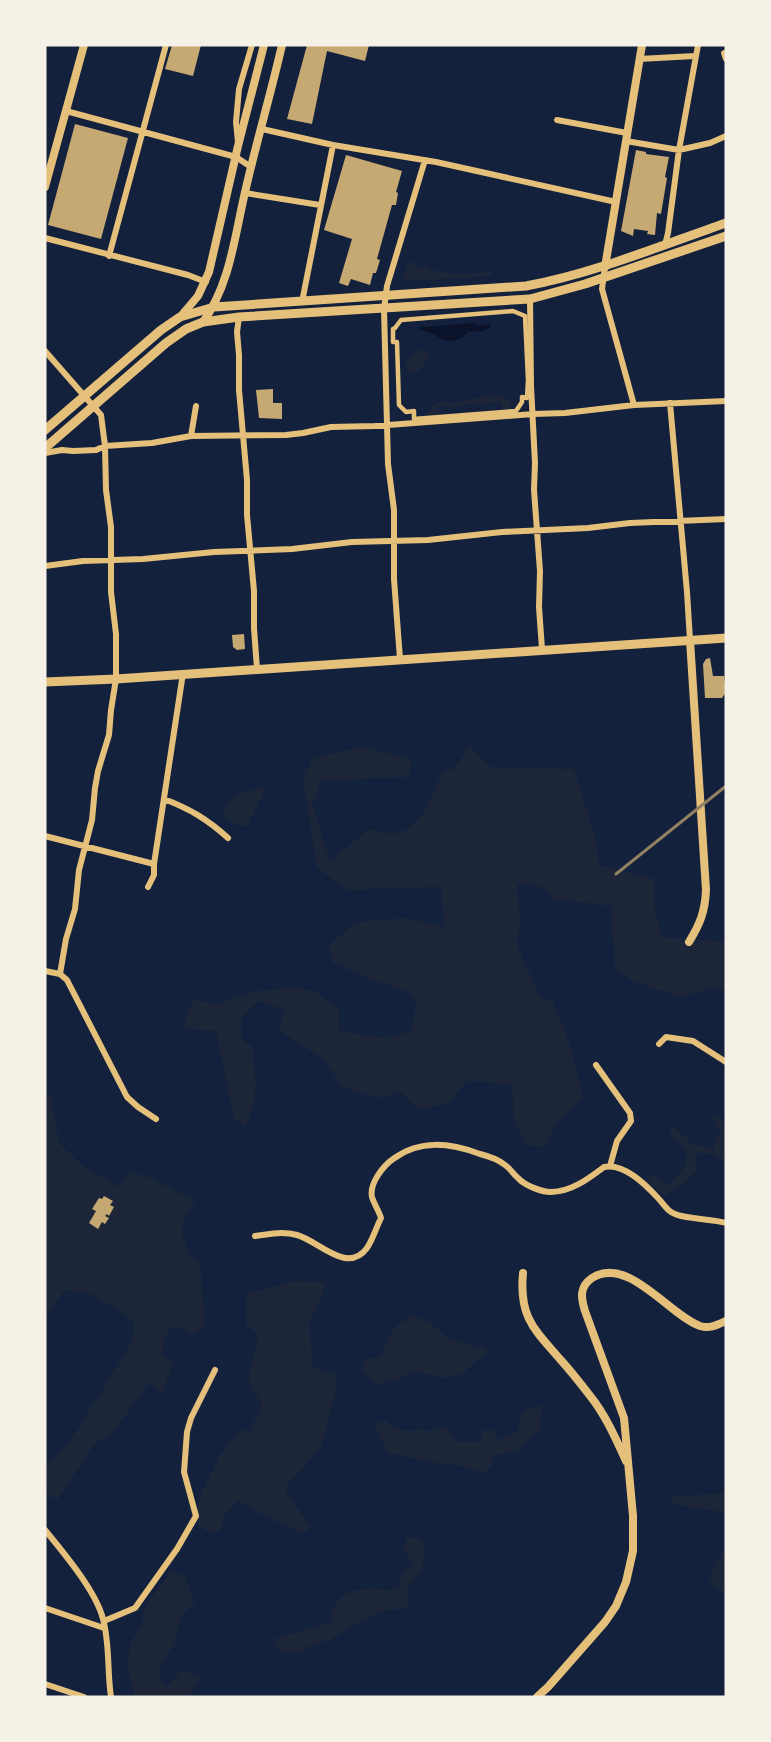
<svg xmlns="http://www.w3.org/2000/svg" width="771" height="1742" font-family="Raleway,sans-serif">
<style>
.green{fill:#1d2539}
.water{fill:#0b132b}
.building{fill:#c6a872}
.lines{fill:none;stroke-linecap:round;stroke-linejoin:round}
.pedestrian{stroke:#e5c07b;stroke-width:4.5}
.minor{stroke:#e5c07b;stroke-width:6}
.tertiary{stroke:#e5c07b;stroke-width:8}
.primary{stroke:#e5c07b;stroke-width:9}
.trunk{stroke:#e5c07b;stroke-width:9}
.rail{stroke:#918062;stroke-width:3}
</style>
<rect width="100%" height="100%" fill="#14213d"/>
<path class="green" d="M410,259l6,9 13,-1v3l18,2 1,3 43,-3 2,4 -86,5 -4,-5z
M421,348l9,8 -11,15 -6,2 -4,-2 -4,-5 3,-7z
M493,394c3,3 10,2 17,7v10l-49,4v-3l41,-2 -1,-8 -42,3 -13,4v-3h-8l-1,5h6l-10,5 -18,2v-2l11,-1 1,-4 5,-1v-3l7,-5 17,1z
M469,746l21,21 84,2 23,74 2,22 55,14v25l8,33 64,5v48l-17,-1 -28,8 -49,-16 -17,-12 -4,-63 -57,-7 -12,-12 -25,-4 3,40 -3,22 23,52 12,3 18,45 13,52 -24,24 -15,26 -18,-2 -12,-23 -2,-38 -44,-3 -21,23 -30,5 -16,-17 -24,6 -35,-11 -17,-27 -47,-30 7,-20 -28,-9 -16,18 1,21 11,7c1,27 8,55 -8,79l-11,-8 -18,-87 -34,-2 12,-30 22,6 37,-14 43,-3 20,4 23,17v22l46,7 27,-7 4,-29 -7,-10 -45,-15 -32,-15 -3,-17 27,-23 51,-4 37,9 -3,-40 -60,1 -32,3 -32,-23 -14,-91 10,-19 50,-11 48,12 -1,18 -88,3 -10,23 18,58 39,-32c8,1 20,6 28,4 27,-6 36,-41 46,-63l11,-1z
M267,786l-20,40 -11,-1 -14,-11 13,-19z
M45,1094l6,3 8,46 23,22 37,22 12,-15 17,5 47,24c-13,21 -18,25 -7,48 4,7 5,11 12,14l5,64 -13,7 -12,-7h-9l-6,9 -3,20 13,6 -14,31 -12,-10 -34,47 -21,15 -37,55 -12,-7v-34l5,3 21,-22 62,-100 1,-16 -4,-6 -45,-27 -3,2 -18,-3 -19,32z
M712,1117h8l6,10v36l-14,-9 -17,-1 2,16 -12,14 -20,13 -18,-15 7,-6 14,11c20,-20 29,-32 1,-50l4,-10 14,12 3,6 12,2 11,4 7,-18z
M293,1281l28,1 4,2 -3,11 -13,27 4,45 24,8 -1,16 -15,57 -33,36 -2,7 25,37 -8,6 -50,-24 -15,-10 -13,14 -5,17 -9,3 -13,-9v-25l23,-46 19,-26 9,4 13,-27 -14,-26 10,-44 -12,-11v-30z
M412,1314l20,10 16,14 38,11 1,3 -25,22 -16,4 -30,-6 -29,10 -11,2 -13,-13 3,-12 15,-3 12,-27z
M542,1405l-3,26 -22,20 -26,5 1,9 -8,8 -17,-6 -31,-4 -48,-10 -12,-25 1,-5 9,-3 6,7 18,4 11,-2 8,2 16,-4 11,15h24l3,-12 9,-1 6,11 20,-9c3,-18 6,-23 24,-26z
M726,1493v26l-2,-7 -55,-8 6,-8z
M407,1537l8,1 9,5c1,25 -1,25 -16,45l1,20 -26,3 -30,15 -23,14 -16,4 -15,8 -14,1 -11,-8 1,-6 56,-17c1,-5 1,-10 3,-14 9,-25 43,-18 64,-18l4,-18 11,-8 -9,-15z
M726,1547v48l-18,-15z
M172,1571l13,5 10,27 -14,12 -6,29 -15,21v14l8,7 14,-17 19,8 -12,20h-55l-7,-32 4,-23 11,-18 3,-18z"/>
<path class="water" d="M476,323v3l15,-2v3l-8,4 -15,1c-7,8 -16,11 -26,7 -3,-1 -6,-4 -9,-5 -5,-2 -8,-2 -13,-4l-1,-3z"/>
<path class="building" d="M172,45h29l-8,31 -28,-7z
M307,45h62l-4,16 -38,-10 -15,73 -25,-5z
M75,124l53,14 -27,101 -53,-14z
M636,150l10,2v2l23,3 -4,20 2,1 -6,36 -4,-1 -2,22 -8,-1 1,-3 -14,-2 -1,7 -12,-5z
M346,155l56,16 -6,21 2,1 -2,12h-4l-15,54 3,1 -4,13h-3l-3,12 -19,-6 -3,7 -9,-3 13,-44 -28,-9z
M273,389v14h9v16l-23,-1 -3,-28z
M244,634l1,15 -8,1 -4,-3 -1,-12z
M710,658l3,18h11l2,16 -4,6h-17l-2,-34 3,-5z
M104,1196l9,5 -3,4 4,2 -5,9 -2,-2 -2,2 4,2 -4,6 -3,-2 -4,7 -9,-6 7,-12 -4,-2 7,-11 3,1z"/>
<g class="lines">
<path class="pedestrian" d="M513,311l12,5 3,64 -1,18 -5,-1v5l-6,9 -102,8v-8l-8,1 -7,-7 -2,-63h-4v-13l2,-1 6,-8z"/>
<path class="minor" d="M724,53l2,6
M639,59l56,-3
M66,111l170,46 15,10
M557,120l70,13
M262,129l71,16 103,17 180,40
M626,141l53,9 31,-7 16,-7
M238,142l-2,-20 3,-33 13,-44
M245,193l75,12
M45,238l143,37 18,7
M665,245l3,-12 11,-83 19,-105
M109,256l57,-211
M605,267l-3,22 32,116
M530,299l1,87 4,77 -1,27 6,81 -1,36 3,42
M302,302l31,-157
M239,317l-2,15 2,23v35l8,90v35l7,76v37l3,41
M45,351l56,64 4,31 1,44 5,37v65l5,42v45l-5,31 -2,25 -11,36 -3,17 -3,32 -13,50 -4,39 -9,30 -6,35
M670,403l17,189 3,48
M191,436l5,-30
M45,453l17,-3 11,1 23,-1 9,-4 47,-3 39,-7 95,-1 17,-2 28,-6 44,-1 158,-12 32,-1 69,-8 92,-4
M45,566l38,-5 60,-2 71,-7 78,-3 60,-7 76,-2 74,-8 86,-4 42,-5 96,-4
M400,659l-6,-80v-69l-6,-46 -4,-155 3,-23 38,-126
M164,799c26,10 43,20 64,39
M45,836l109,28
M148,887l6,-12v-11l29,-191
M45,971l15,3 7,6 60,117 11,10 18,12
M659,1044l7,-7 27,4 33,21
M596,1065l34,48 1,8 -14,20 -7,25
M255,1236c13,-2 28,-5 42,-1 22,6 50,40 70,13 6,-9 9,-20 14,-30 -2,-7 -7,-14 -9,-21 -3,-13 11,-31 21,-38 27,-20 57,-16 87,-5 8,2 18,5 25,11 5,3 8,9 13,13 6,7 23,14 33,14 20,0 37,-13 53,-25 20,-4 41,17 54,31 4,4 8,11 13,14 12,8 40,6 55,11
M45,1530c18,22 51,61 58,89 7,25 4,52 8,78
M45,1608l59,20
M104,1621l31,-13 42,-59 19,-33 -12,-44 3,-40 4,-14 24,-48
M45,1684l39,13"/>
<path class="tertiary" d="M45,187l39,-142
M605,267l37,-222
M181,316l17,-20 11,-24 29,-126 26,-101
M203,322c28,-39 32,-89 43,-134 11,-48 25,-95 36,-143
M689,942c11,-18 16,-30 17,-52l-16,-250
M523,1273c-4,43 10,55 36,85 11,12 22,26 32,39 15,19 25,42 35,64
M537,1697l11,-10 57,-65 11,-16 10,-24 7,-31v-35l-9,-98 -39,-107c-4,-13 -6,-24 7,-33 36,-23 77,37 108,48 10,3 17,-1 26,-5"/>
<path class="primary" d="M45,682l71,-3 610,-41"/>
<path class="trunk" d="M45,430l116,-100 19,-13 34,-10 312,-21c69,-13 134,-40 200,-63
M45,448l121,-105 20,-14 17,-7 36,-5 291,-18 55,-15 141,-48"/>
<path class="rail" d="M616,874l110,-88"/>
</g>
<rect width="771" height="1742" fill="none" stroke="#f6f1e7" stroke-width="93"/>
</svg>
